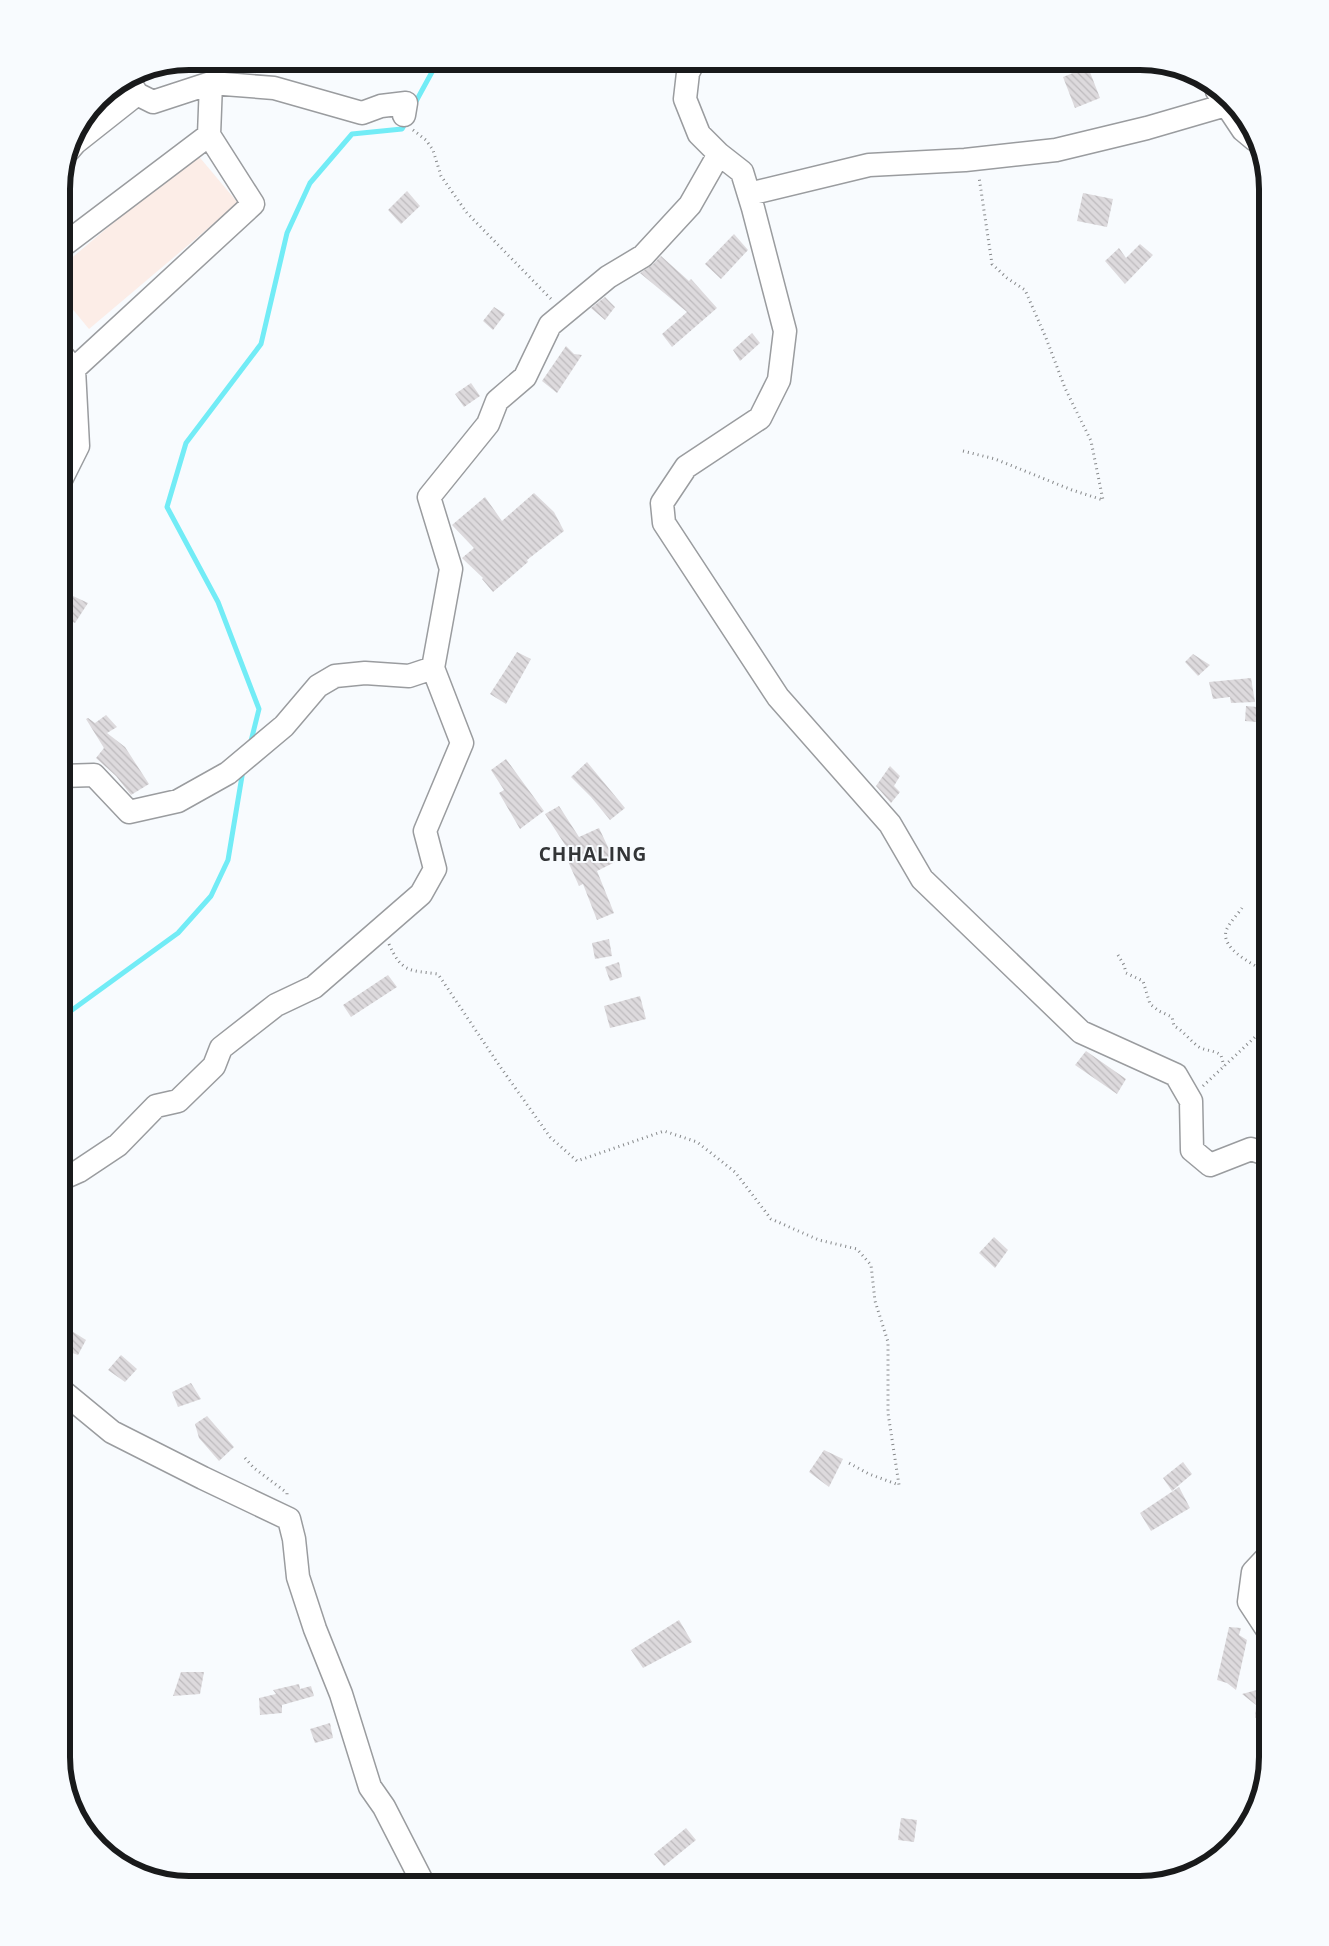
<svg xmlns="http://www.w3.org/2000/svg" width="1329" height="1946" font-family="'Open Sans',sans-serif">
<style>
.industrial{fill:#fcede7}
.lines{fill:none;stroke-linecap:round;stroke-linejoin:round}
.stream{stroke:#72ecf6;stroke-width:5}
.building{fill:url(#building-back-hatch)}
.minor-casing{stroke:#9a9c9f;stroke-width:25}
.path{stroke:#86888a;stroke-width:3;stroke-dasharray:1 4;stroke-linecap:butt}
.minor{stroke:#fff;stroke-width:22}
.labels{text-anchor:middle;dominant-baseline:central;stroke-width:4;stroke-linejoin:round;paint-order:stroke}
.district-label{font-size:19px;font-weight:bold;letter-spacing:1px;fill:#333537;stroke:#f8fbfe}
.rim{fill:none;stroke:#191a1b;stroke-width:6}
</style>
<defs>
<pattern id="building-back-hatch" width="6" height="6" patternUnits="userSpaceOnUse" patternTransform="scale(1.25)"><rect width="6" height="6" fill="#dddadd"/><path d="M-1 5l2 2M0 0l6 6M5-1l2 2" fill="none" stroke="#bdbabd"/></pattern>
</defs>
<rect width="100%" height="100%" fill="#f8fbfe"/>
<path class="industrial" d="M196,153l42,50 -149,126 -28,-34v-28z"/>
<g class="lines">
<path class="stream" d="M414,105l24,-44
M250,745l9,-36 -41,-107 -51,-95 19,-64 75,-99 26,-111 23,-50 42,-49 50,-5 4,-7
M61,1018l117,-85 33,-37 17,-36 15,-90"/>
</g>
<path class="building" d="M1088,67l12,31 -25,10 -12,-31z
M407,191l13,15 -19,18 -13,-14z
M1083,193l30,6 -6,28 -30,-6z
M734,234l14,16 -27,29 -16,-15z
M1140,244l13,11 -28,29 -20,-23 14,-13 7,10z
M661,256l28,25 2,-2 26,29 -45,39 -10,-13 25,-22 -47,-39 12,-8z
M605,297l10,10 -10,13 -14,-12z
M494,307l11,7 -12,16 -10,-9z
M752,333l8,10 -20,18 -7,-11z
M566,346l8,8 8,1 -25,38 -15,-12z
M471,383l9,13 -16,11 -9,-13z
M534,493l20,19 10,19 -37,29 1,2 -35,30 -11,-13 1,-1 -21,-20 12,-10 -22,-23 33,-28 17,24z
M73,596l15,7 -13,20 -14,-6z
M517,652l14,7 -25,45 -16,-10z
M1193,654l17,11 -12,11 -13,-14z
M1251,678l4,24 -24,1 -1,-6 -17,2 -4,-17z
M1246,706l22,2v15l-23,-2z
M106,715l11,12 -10,6 18,14 24,37 -18,11 -15,-19 -20,-18 8,-10 -18,-29 2,-1 7,5z
M506,759l38,52 -24,18 -21,-36 5,-3 -13,-20z
M587,762l38,46 -15,12 -19,-23 -20,-20z
M890,766l10,10 -6,10 6,6 -9,11 -15,-17z
M559,806l20,31 20,-9 16,34 -18,9 17,42 -17,7 -14,-36 -4,2 -13,-29 5,-3 -26,-40z
M609,939l3,17 -17,3 -3,-16z
M619,962l3,15 -12,4 -5,-14z
M388,975l9,12 -46,30 -8,-12z
M640,996l6,23 -36,9 -6,-22z
M1086,1051l40,28 -9,15 -42,-29z
M994,1237l14,13 -13,18 -16,-15z
M67,1328l19,12 -8,15 -17,-6v-14z
M121,1355l16,14 -12,13 -17,-12z
M191,1383l10,16 -23,8 -6,-15z
M207,1416l27,31 -15,14 -20,-23 -4,-14z
M824,1450l19,9 -14,28 -20,-15z
M1183,1462l9,12 -20,17 -9,-13z
M1179,1487l11,21 -39,23 -11,-18z
M679,1620l13,22 -49,26 -12,-18z
M1229,1627l12,1 -2,7 8,5 -11,50 -9,-7 -10,-3z
M181,1672h23l-4,22 -27,2z
M1258,1678l10,1v36l-13,3 1,-13 -14,-11 15,-4z
M299,1684l1,5 11,-3 3,10 -32,9v8l-22,2 -1,-17 17,-4 -3,-4z
M330,1723l3,15 -18,5 -5,-14z
M901,1818l16,2 -3,22 -16,-2z
M686,1828l10,12 -32,26 -10,-12z"/>
<g class="lines">
<defs>
<path id="minor" d="M128,79l9,15 16,8 58,-19 -2,52
M211,83l63,5 88,25 19,-7 25,-3 -2,12
M1217,91l26,39 12,10
M69,150l6,-7 62,-49
M719,154l23,18 11,36 32,123 -6,49 -19,38 -74,49 -24,36 2,20 114,174 112,127 32,55 159,153 95,43 15,26 1,49 18,15 41,-16 17,6
M749,194l120,-29 96,-5 91,-10 91,-22 79,-23
M61,247l148,-112 44,69 -179,165
M61,480l17,-34 -4,-77 -13,-15
M61,776l33,-1 35,37 49,-11 50,-28 56,-47 34,-40 17,-10 30,-3 44,3 24,-8
M61,1179l18,-8 39,-26 38,-39 22,-5 36,-35 7,-18 55,-43 38,-18 107,-93 14,-25 -10,-38 37,-88 -29,-75 18,-99 -22,-72 59,-73 9,-23 28,-24 25,-52 58,-48 35,-21 47,-51 29,-51 -20,-20 -14,-35 3,-26 6,-12
M61,1390l51,42 91,46 86,41 5,20 4,38 17,52 26,65 29,93 14,20 40,78
M1268,1631l-19,-29 4,-30 15,-16"/>
</defs>
<use href="#minor" class="minor-casing"/>
<path class="path" d="M413,130l13,10 7,10 8,26 26,37 85,87
M963,451l32,8 77,31 31,10 -12,-59 -26,-53 -19,-50 -21,-48 -18,-12 -15,-14 -13,-87
M1242,908c-4,6 -13,15 -16,23 -5,19 29,34 42,42
M389,944c13,29 20,26 49,30l61,91 51,72 27,24 87,-30 33,11 38,30 36,47 48,21 38,9 14,16 4,36 13,41v71l11,72 -30,-11 -22,-12
M1118,955l6,10 2,8 17,8 7,23 9,7 13,6 2,9c10,5 16,15 25,21 7,4 15,3 22,8l3,11
M1203,1086l51,-48 14,-16
M245,1458l9,10 33,25v5"/>
<use href="#minor" class="minor"/>
</g>
<g class="labels">
<g class="district-label">
<text x="593" y="854">CHHALING</text>
</g>
</g>
<path d="M0 0H1329V1946H0ZM189 70H1140A119 119 0 0 1 1259 189V1757A119 119 0 0 1 1140 1876H189A119 119 0 0 1 70 1757V189A119 119 0 0 1 189 70Z" fill="#f8fbfe" fill-rule="evenodd"/>
<path class="rim" d="M189 70H1140A119 119 0 0 1 1259 189V1757A119 119 0 0 1 1140 1876H189A119 119 0 0 1 70 1757V189A119 119 0 0 1 189 70Z"/>
</svg>
